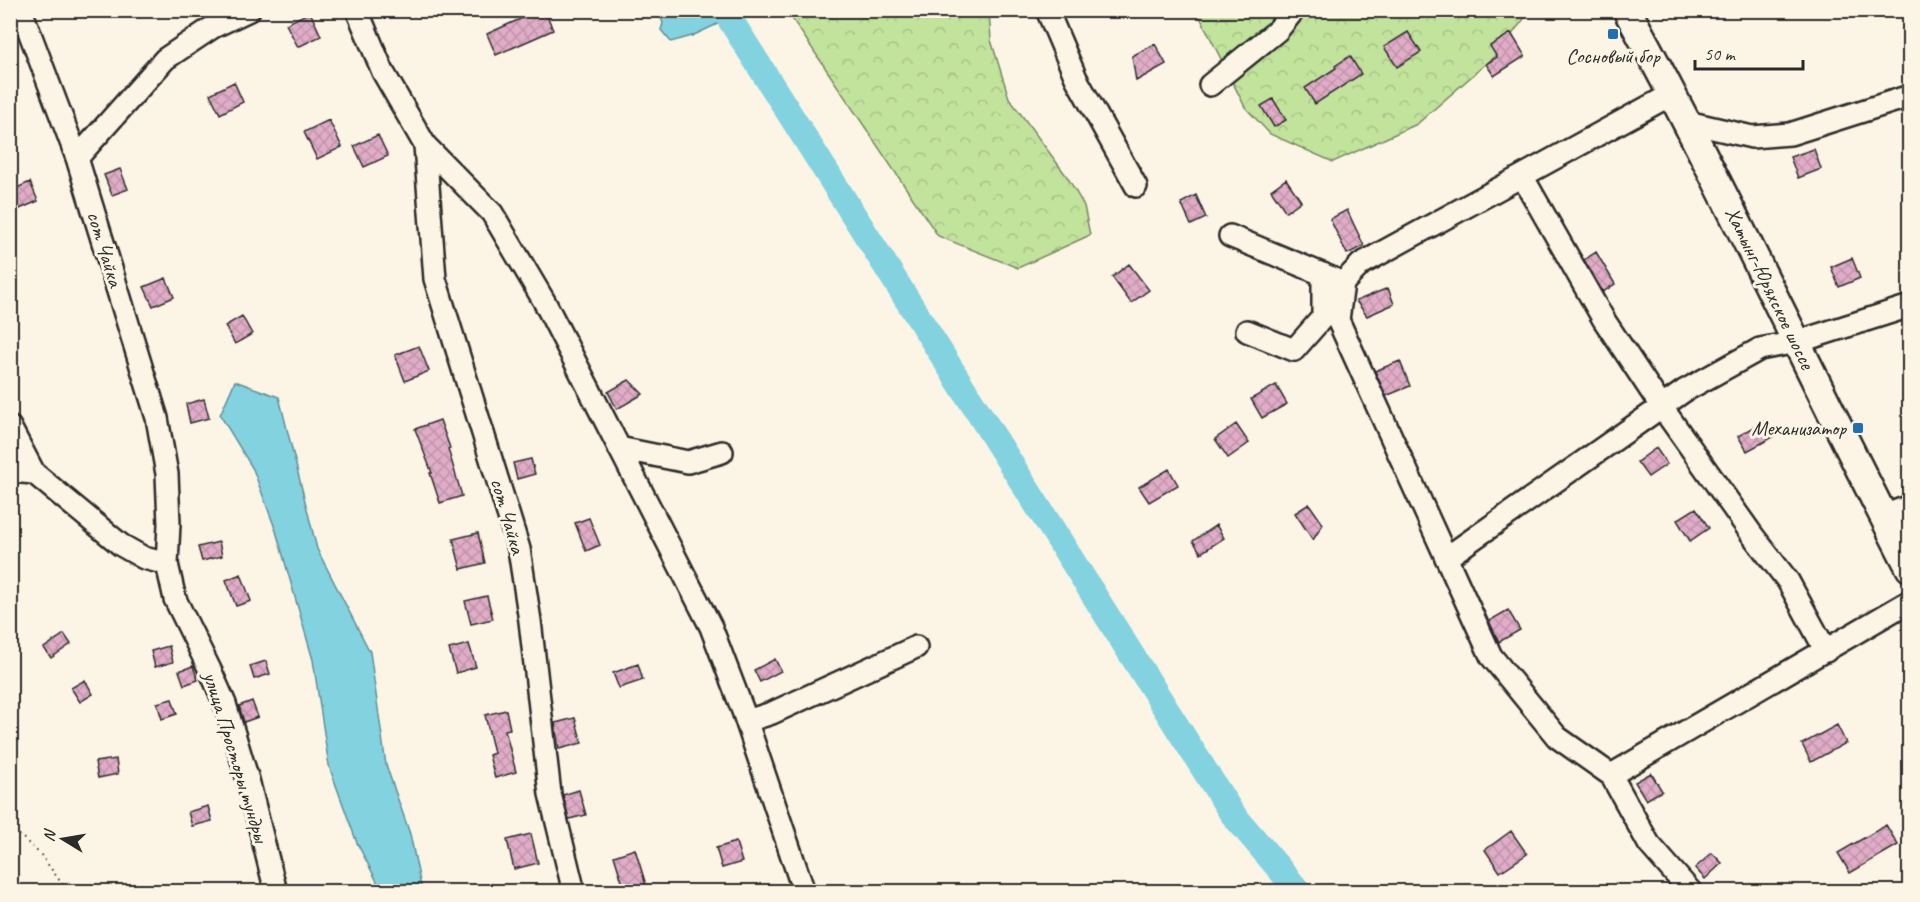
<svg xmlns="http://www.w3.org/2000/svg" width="1920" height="902" font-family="Caveat,sans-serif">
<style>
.forest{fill:url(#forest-crowns);stroke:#768764;stroke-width:1.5}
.water{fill:#83d2df;stroke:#608f97;stroke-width:1.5}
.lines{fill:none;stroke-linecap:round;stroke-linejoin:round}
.river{stroke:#83d2df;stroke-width:26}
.building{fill:url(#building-cross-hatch);stroke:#2b2b2b;stroke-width:1.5}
.minor-casing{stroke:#2b2b2b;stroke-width:26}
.major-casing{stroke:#2b2b2b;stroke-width:32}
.path{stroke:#2b2b2b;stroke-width:2;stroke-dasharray:1.5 4.5;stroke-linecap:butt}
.minor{stroke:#fcf5e5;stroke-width:21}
.major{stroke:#fcf5e5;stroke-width:27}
.poi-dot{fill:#1f6fb2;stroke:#fcf5e5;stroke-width:2}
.labels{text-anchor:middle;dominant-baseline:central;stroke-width:6;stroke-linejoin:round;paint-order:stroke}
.poi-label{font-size:21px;fill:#2b2b2b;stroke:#fcf5e5}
.street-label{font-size:21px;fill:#2b2b2b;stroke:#fcf5e5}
</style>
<defs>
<pattern id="forest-crowns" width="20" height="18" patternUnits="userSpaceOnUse" patternTransform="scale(1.5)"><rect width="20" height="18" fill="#c1e39c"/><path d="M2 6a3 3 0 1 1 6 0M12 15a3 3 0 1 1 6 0" fill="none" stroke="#a6c387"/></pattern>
<pattern id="building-cross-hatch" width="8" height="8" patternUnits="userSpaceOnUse" patternTransform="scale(1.5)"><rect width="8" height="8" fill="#e0acc7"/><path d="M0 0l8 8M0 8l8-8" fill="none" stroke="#c094ab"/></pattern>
</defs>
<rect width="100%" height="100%" fill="#fcf5e5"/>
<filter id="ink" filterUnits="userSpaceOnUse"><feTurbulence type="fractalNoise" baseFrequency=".0167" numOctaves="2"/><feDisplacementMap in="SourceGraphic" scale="12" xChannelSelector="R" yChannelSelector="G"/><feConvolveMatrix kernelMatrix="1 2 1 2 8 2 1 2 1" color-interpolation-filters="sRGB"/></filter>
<g filter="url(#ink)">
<path class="forest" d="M787,11h202l2,29 18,58 59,80 16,28 6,29 -72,33 -80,-32z
M1197,11h333l-33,43 -80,70 -84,38 -63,-28 -25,-27z"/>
<path class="water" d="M658,11h87l-53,25 -21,6 -10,-12 2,-7z
M235,381l44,16 38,152 53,103 16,113 24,69 12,57h-40l-25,-48 -28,-77 -16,-106 -37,-129 -23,-62 -33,-54z"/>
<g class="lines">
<path class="river" d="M724,10l507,802 68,80"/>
</g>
<path class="building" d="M540,10h5l8,20 -57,25 -9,-21z
M310,12l11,24 -23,11 -12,-23z
M1408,32l13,20 -24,15 -13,-20z
M1511,33l14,23 -31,20 -8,-12 11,-7 -7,-11z
M1155,44l11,20 -30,17 -4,-25z
M1350,56l11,18 -46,30 -10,-16 31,-20 -1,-2z
M234,82l9,20 -23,12 -10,-20z
M1273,99l13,21 -12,7 -13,-21z
M329,120l13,27 -25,12 -13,-27z
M378,135l10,21 -24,11 -10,-21z
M1814,149l7,20 -23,9 -8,-21z
M120,169l8,20 -16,6 -8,-20z
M1286,179l15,22 -15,11 -15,-22z
M30,182l8,19 -23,10 -5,-9v-11z
M1196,195l10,23 -15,7 -10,-22z
M1347,210l17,36 -17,8 -17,-35z
M1596,252l19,32 -12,8 -19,-32z
M1852,258l8,20 -21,9 -8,-20z
M1129,264l20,26 -18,13 -19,-26z
M166,278l8,19 -21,9 -9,-19z
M1388,288l6,16 -27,12 -11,-15z
M242,316l10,18 -17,10 -10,-18z
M419,346l10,25 -24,10 -10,-26z
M1400,361l10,25 -24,10 -11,-25z
M629,380l14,14 -26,15 -9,-17z
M1276,385l11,19 -25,14 -11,-19z
M204,399l5,19 -19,5 -4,-19z
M440,420l10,28 -2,1 14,47 -22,7 -10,-30h2l-17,-44z
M1767,420l8,16 -28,15 -9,-15z
M1236,424l13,19 -21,15 -13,-19z
M1656,448l11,16 -19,13 -11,-15z
M531,459l4,15 -18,5 -4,-16z
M1169,469l9,16 -29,17 -10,-15z
M1309,504l14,20 -10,16 -18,-27z
M1696,508l13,20 -19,13 -13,-21z
M589,518l11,27 -14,6 -11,-28z
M1216,525l8,13 -23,15 -8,-12z
M478,533l7,30 -24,6 -8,-30z
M219,542l3,14 -20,5 -4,-14z
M241,574l10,27 -15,5 -10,-26z
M487,596l6,23 -22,5 -6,-23z
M1508,610l12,20 -21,12 -10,-21z
M64,634l7,10 -20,14 -7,-10z
M469,644l7,23 -20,6 -7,-24z
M169,646l4,16 -18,5 -4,-16z
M775,659l6,12 -21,11 -6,-12z
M266,661l4,13 -16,5 -4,-13z
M638,664l5,16 -24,8 -6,-15z
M193,666l5,14 -14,5 -5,-14z
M85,680l8,14 -13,8 -9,-14z
M172,699l5,15 -15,5 -5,-16z
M252,701l6,16 -14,5 -5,-16z
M506,710l4,19 -5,1 11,42 -21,6 -6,-23 5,-2 -9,-38z
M575,718l7,25 -23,6 -4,-26z
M1837,725l9,18 -35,19 -9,-18z
M116,759l2,15 -20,4 -3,-16z
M1651,773l11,18 -16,9 -11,-18z
M579,790l7,25 -17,4 -6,-24z
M208,806l4,15 -20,5 -4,-14z
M1886,825l12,20 -48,28 -12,-20z
M1511,831l16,23 -27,18 -15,-22z
M531,834l7,29 -24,6 -7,-29z
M736,842l6,20 -20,6 -6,-20z
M635,849l11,36 -21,6 -11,-35z
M1712,853l10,10 -17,16 -10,-11z"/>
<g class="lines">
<defs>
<path id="minor" d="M21,10l56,148 80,260 10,56 2,50 -2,40 8,35 36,73 14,32 23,76 28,112
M357,10l26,62 42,73 67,68 52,88 167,326 32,84 61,181
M1047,10l29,68 60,108
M1210,85l68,-55 16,-20
M1672,94l-311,170 -18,19 -5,37 153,336 66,81 54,38 38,69 42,48
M1687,122l65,15 38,-3 120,-38
M425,145l10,134 84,270 11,72 20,173 24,98
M77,158l88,-99 48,-32 36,-17
M1522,176l82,144 57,86 92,130 35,45 38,70
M1230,236l104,43
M1247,331l47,19 29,-33v-43
M10,427l24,46
M619,448l69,14 34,-10
M10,471l24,2 87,72 23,13 23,6
M1883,516l27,-10
M1446,558l238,-167 76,-42 37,-7 113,-36
M747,721l25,-8 144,-66
M1611,775l299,-174"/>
<path id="major" d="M1627,10c100,183 187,373 283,558"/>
</defs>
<use href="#minor" class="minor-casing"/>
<use href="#major" class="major-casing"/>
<path class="path" d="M10,826l31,29 27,37
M10,878l11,14"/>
<use href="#minor" class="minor"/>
<use href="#major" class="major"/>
</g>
</g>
<g class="poi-dot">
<rect x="1607" y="28" width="12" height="12" rx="3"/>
<rect x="1852" y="422" width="12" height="12" rx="3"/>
</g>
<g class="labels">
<g class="poi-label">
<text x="1613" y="56">Сосновый бор</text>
<text x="1846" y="428" text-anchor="end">Механизатор</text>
</g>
<g class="street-label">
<text transform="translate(105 249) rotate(73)">сот Чайка</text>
<text transform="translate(1770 288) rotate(64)">Хатынг-Юряхское шоссе</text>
<text transform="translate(508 516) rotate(74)">сот Чайка</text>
<text transform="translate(236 757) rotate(73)">улица Просторы тундры</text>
</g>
</g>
<rect width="1920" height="902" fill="none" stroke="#fcf5e5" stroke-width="36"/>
<rect x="18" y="18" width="1884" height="866" fill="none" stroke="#2b2b2b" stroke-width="2" filter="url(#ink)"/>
<g transform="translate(63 839) rotate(281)" stroke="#fcf5e5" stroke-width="4.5" paint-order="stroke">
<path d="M0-4.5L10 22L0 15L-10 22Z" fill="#2b2b2b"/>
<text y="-9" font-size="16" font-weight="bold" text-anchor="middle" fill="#2b2b2b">N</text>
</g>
<path d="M1695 60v9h108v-9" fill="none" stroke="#2b2b2b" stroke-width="3"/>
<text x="1704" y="60" font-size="18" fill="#2b2b2b" stroke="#fcf5e5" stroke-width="4.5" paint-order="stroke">50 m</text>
</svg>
